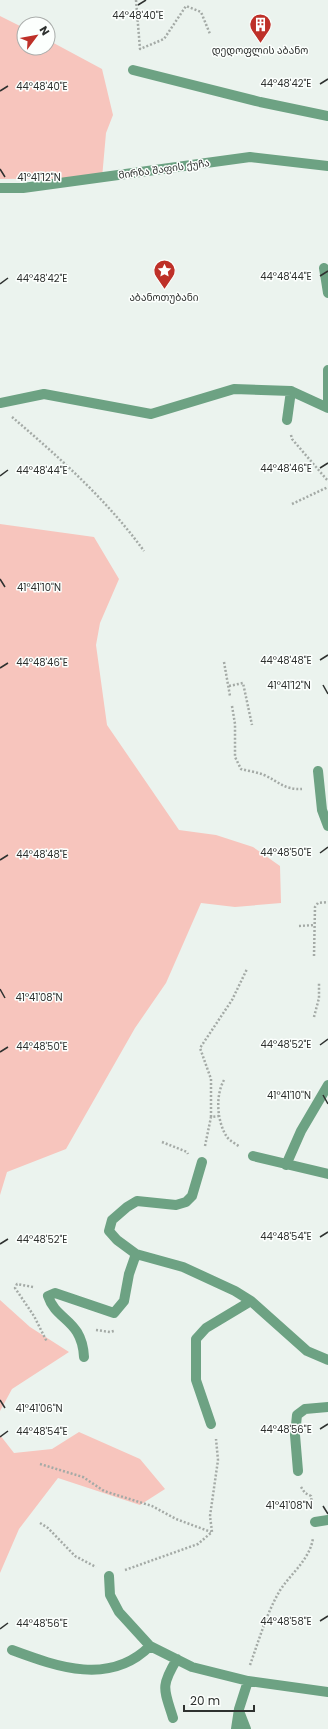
<svg xmlns="http://www.w3.org/2000/svg" width="328" height="1729" font-family="Poppins,'Noto Sans Georgian',sans-serif">
<style>
.green{fill:#f7c5bd}
.lines{fill:none;stroke-linecap:round;stroke-linejoin:round}
.path{stroke:#a4aaa6;stroke-width:2.5;stroke-dasharray:2 2;stroke-linecap:butt}
.minor{stroke:#6da283;stroke-width:10}
.ticks{fill:none;stroke:#2e312f;stroke-width:1.5}
.labels{text-anchor:middle;dominant-baseline:central;stroke-width:3;stroke-linejoin:round;paint-order:stroke}
.poi-label{font-size:10px;fill:#2e312f;stroke:#fcfffd}
.street-label{font-size:10px;fill:#2e312f;stroke:#fcfffd}
.ticks-label{font-size:10px;text-anchor:middle;fill:#2e312f;stroke:#fcfffd;stroke-width:3;stroke-linejoin:round;paint-order:stroke}
</style>
<rect width="100%" height="100%" fill="#ebf3ee"/>
<path class="green" d="M0,16l24,12v20h24v-8l54,29 11,46 -7,18 -4,45 -102,1z
M0,524l94,13 25,42 -19,44 -4,22 11,80 72,105 37,5 37,12 27,19 1,37 -46,4 -34,-4 -35,80 -31,45 -69,121 -59,23 -7,23z
M0,1300l30,27 39,25 -57,37 -12,22z
M79,1432l61,27 25,30 -25,16 -82,-27 -39,51 -19,44v-138l14,18 38,-4z"/>
<g class="lines">
<path class="path" d="M136,0l4,49 24,-10 22,-33 15,6 9,22
M12,417c48,41 95,83 132,134
M291,435l1,4 36,42
M292,504l36,-17
M224,662l6,34
M229,686l14,-3 9,42
M232,706l3,18v33l6,12c7,2 16,3 23,6 14,6 20,15 38,14
M299,926l16,-1
M314,956l1,-49 3,-4 10,-1
M314,1017l5,-19v-16
M224,1080c-9,16 -7,42 3,57 3,4 9,7 13,10
M211,1117v-38l-11,-31 32,-48 15,-31
M162,1142l25,10 1,2
M205,1146l6,-29 8,-1
M33,1287l-16,-3 -2,4 19,28 13,26
M96,1330l14,2 4,-1
M40,1464l43,13 21,14 48,15 24,13 35,13
M301,1487l4,6 6,3 1,9
M40,1523l8,5 27,28 21,11
M125,1570l73,-26 14,-12 -2,-16 8,-56 -2,-21
M250,1665c9,-25 16,-50 29,-73 10,-17 31,-32 34,-54"/>
<path class="minor" d="M133,70l127,32 68,14
M0,188h23l227,-31 78,9
M324,268l4,25
M0,403l44,-9 107,20 83,-25 57,2 37,17
M328,408v-38
M287,420l4,-29
M318,771l4,39 6,16
M253,1156l75,18
M202,1162l-10,34 -6,6 -10,3 -39,-4 -10,6 -15,13 -3,11 8,9 19,14 47,13 52,24 16,10 56,50 21,9
M286,1165l15,-34 27,-46
M84,1357c-2,-38 -28,-36 -36,-61l7,-3 59,20 10,-12 5,-27 7,-20
M211,1424l-15,-44v-41l10,-11 45,-27
M298,1471l-3,-36 2,-20 8,-6 23,-2
M315,1522l13,-2
M109,1576l1,19 9,17 31,34 42,21 56,14 80,11
M12,1650c46,17 98,36 138,-4
M239,1711l7,18
M173,1718c-9,-29 -13,-31 4,-59
M236,1729l3,-20 9,-28"/>
</g>
<path class="ticks" d="M138,5l8,-5M320,84l8,-5M0,91l8,-5M0,169l5,8M320,276l8,-5M0,284l8,-6M320,468l8,-5M0,476l8,-6M0,579l5,8M320,660l8,-5M0,668l8,-5M323,685l5,9M320,853l8,-6M0,860l8,-5M0,989l5,9M320,1045l8,-6M0,1052l8,-5M323,1095l5,9M320,1237l8,-5M0,1244l8,-5M0,1400l5,8M320,1429l8,-5M0,1437l8,-6M323,1506l5,8M320,1621l8,-5M0,1629l8,-6"/>
<defs>
<symbol id="building-pin" viewBox="-11 -11 22 30"><path d="M0 17L-7.5 6A9.5 9.5 0 1 1 7.5 6Z" fill="#be3028" stroke="#fcfffd"/><path d="M-4-6H4V6H1V3H-1V6H-4ZM-2.5-4.3h1.7v1.8h-1.7ZM.8-4.3h1.7v1.8H.8ZM-2.5-1h1.7V.8h-1.7ZM.8-1h1.7V.8H.8Z" fill="#fff"/></symbol>
<symbol id="sight-pin" viewBox="-11 -11 22 30"><path d="M0 17L-7.5 6A9.5 9.5 0 1 1 7.5 6Z" fill="#be3028" stroke="#fcfffd"/><path d="M0-6L1.8-2.2L6-1.7L2.9 1.2L3.7 5.4L0 3.3L-3.7 5.4L-2.9 1.2L-6-1.7L-1.8-2.2Z" fill="#fff"/></symbol>
</defs>
<g fill-rule="evenodd">
<use href="#building-pin" x="248" y="12" width="25" height="34"/>
<use href="#sight-pin" x="152" y="258" width="25" height="34"/>
</g>
<g class="labels">
<g class="poi-label">
<text x="260" y="50">დედოფლის აბანო</text>
<text x="164" y="297">აბანოთუბანი</text>
</g>
<g class="street-label">
<text transform="translate(164 169) rotate(-8)">მირზა შაფის ქუჩა</text>
</g>
</g>
<g class="ticks-label">
<text x="138" y="19">44°48'40"E</text>
<text x="286" y="87">44°48'42"E</text>
<text x="42" y="90">44°48'40"E</text>
<text x="39" y="181">41°41'12"N</text>
<text x="286" y="280">44°48'44"E</text>
<text x="42" y="282">44°48'42"E</text>
<text x="286" y="472">44°48'46"E</text>
<text x="42" y="474">44°48'44"E</text>
<text x="39" y="591">41°41'10"N</text>
<text x="286" y="664">44°48'48"E</text>
<text x="42" y="666">44°48'46"E</text>
<text x="289" y="689">41°41'12"N</text>
<text x="286" y="856">44°48'50"E</text>
<text x="42" y="858">44°48'48"E</text>
<text x="39" y="1001">41°41'08"N</text>
<text x="286" y="1048">44°48'52"E</text>
<text x="42" y="1050">44°48'50"E</text>
<text x="289" y="1099">41°41'10"N</text>
<text x="286" y="1240">44°48'54"E</text>
<text x="42" y="1243">44°48'52"E</text>
<text x="39" y="1412">41°41'06"N</text>
<text x="286" y="1433">44°48'56"E</text>
<text x="42" y="1435">44°48'54"E</text>
<text x="289" y="1509">41°41'08"N</text>
<text x="286" y="1625">44°48'58"E</text>
<text x="42" y="1627">44°48'56"E</text>
</g>
<g transform="translate(36 36) rotate(58)"><circle r="19" fill="#fcfffd" stroke="#aaadab"/>
<path d="M0-3L7 15L0 10L-7 15Z" fill="#be3028"/>
<text y="-6" font-size="11" font-weight="bold" text-anchor="middle" fill="#2e312f">N</text>
</g>
<path d="M184 1705v6h70v-6" fill="none" stroke="#2e312f" stroke-width="2"/>
<text x="190" y="1705" font-size="12" fill="#2e312f" stroke="#fcfffd" stroke-width="3" paint-order="stroke">20 m</text>
</svg>
